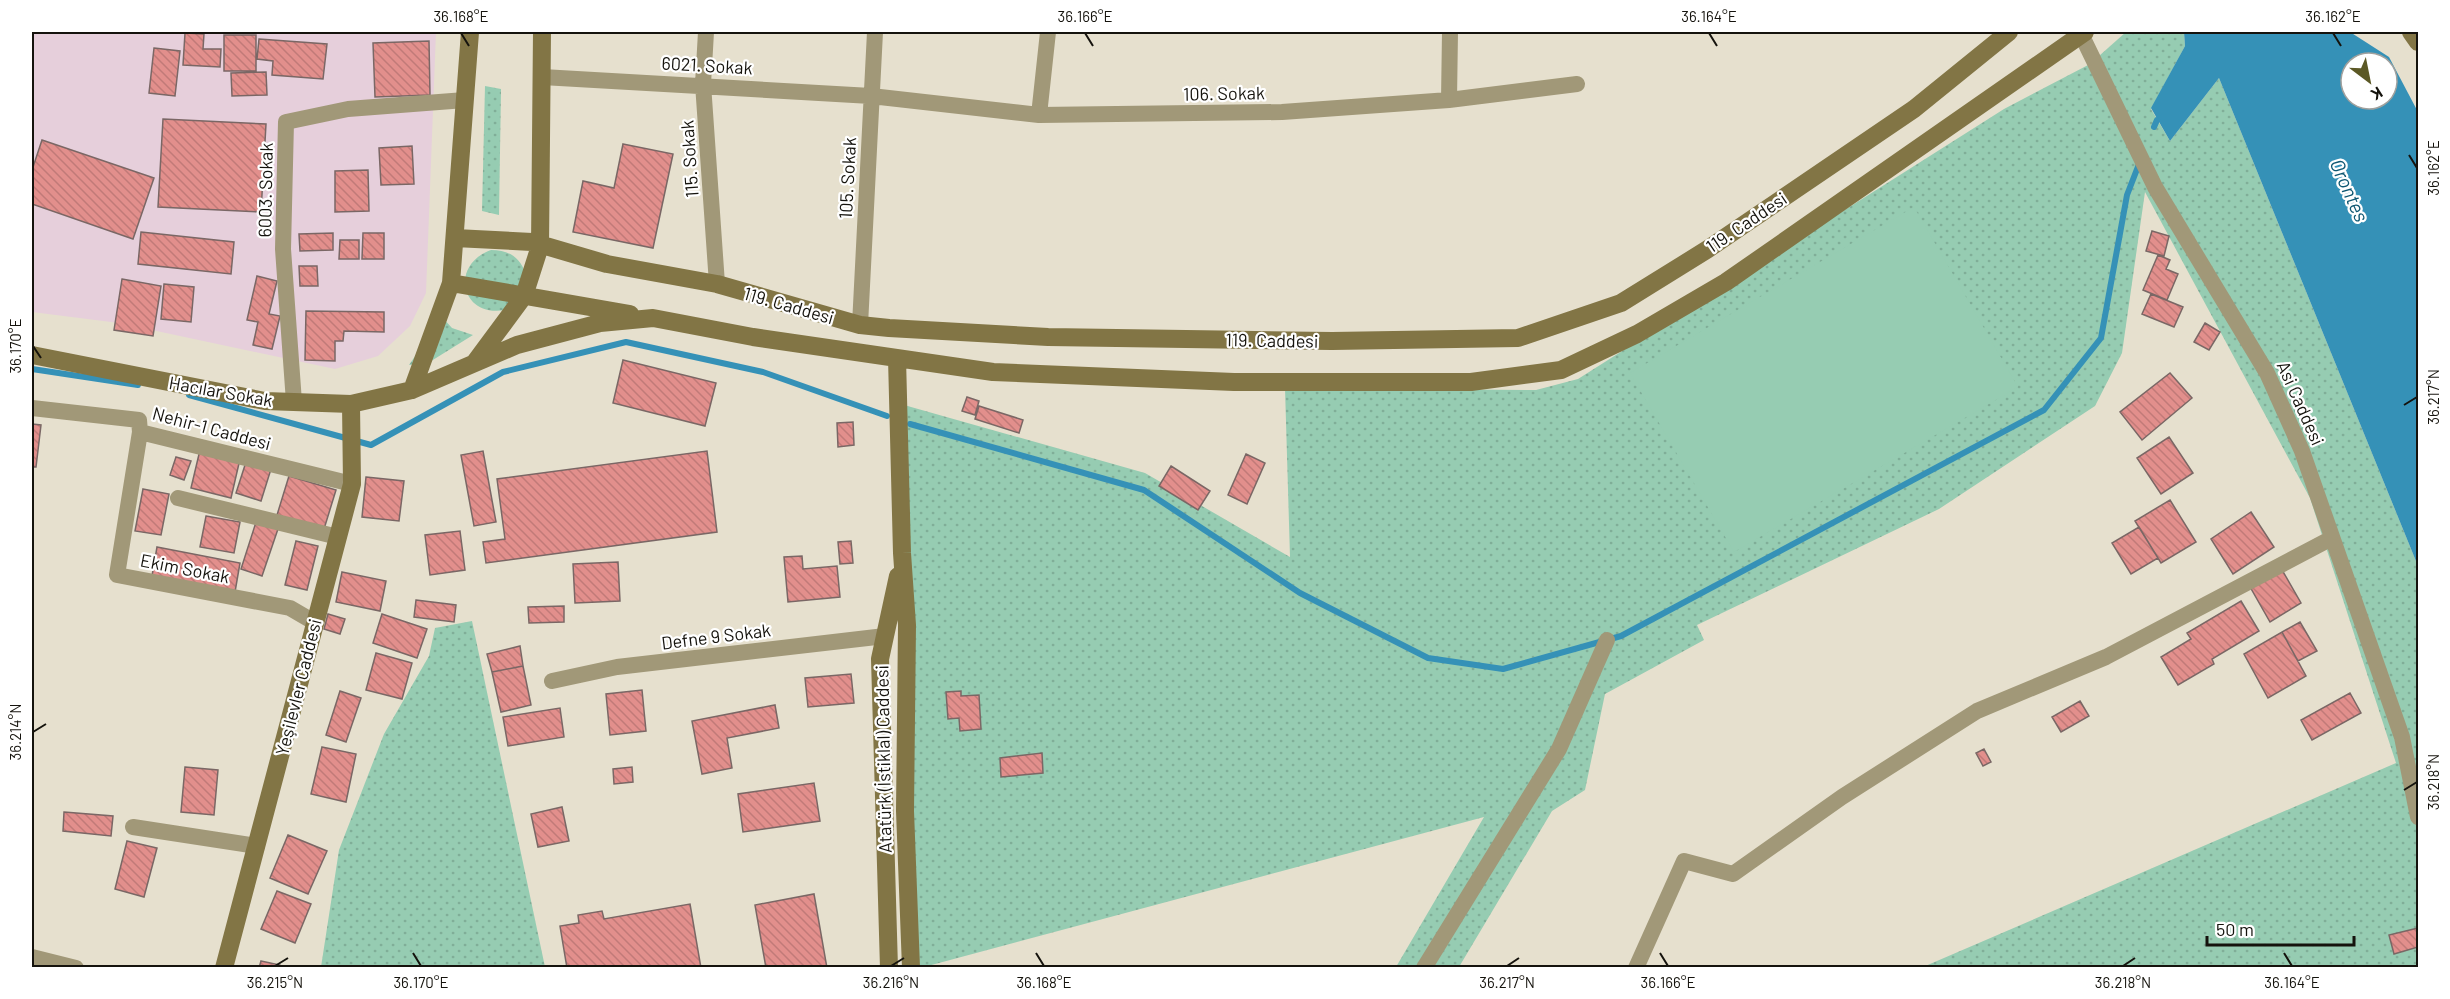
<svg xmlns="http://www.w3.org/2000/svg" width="2450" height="999" font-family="Barlow,sans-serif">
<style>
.commercial{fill:#e6cfdb}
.grass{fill:url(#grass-dots)}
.garden{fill:#96ccb2}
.water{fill:#3591b7;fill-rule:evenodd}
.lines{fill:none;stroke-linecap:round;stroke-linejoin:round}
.stream{stroke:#3591b7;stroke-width:6}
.building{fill:url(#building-back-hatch);stroke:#7a6765;stroke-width:1.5}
.street{stroke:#a19878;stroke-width:16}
.secondary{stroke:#827545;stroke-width:18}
.ticks{fill:none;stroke:#15130d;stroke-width:2}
.labels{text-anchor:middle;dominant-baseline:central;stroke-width:4.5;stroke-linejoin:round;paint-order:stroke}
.street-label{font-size:18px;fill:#15130d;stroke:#fff}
.water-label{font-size:20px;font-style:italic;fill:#0e5772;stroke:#fff}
.neatline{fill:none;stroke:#15130d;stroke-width:2}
.ticks-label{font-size:15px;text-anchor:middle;fill:#15130d}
</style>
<defs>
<pattern id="grass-dots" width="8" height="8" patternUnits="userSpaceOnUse" patternTransform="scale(1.5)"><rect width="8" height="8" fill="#96ccb2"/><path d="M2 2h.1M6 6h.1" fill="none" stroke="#80ae98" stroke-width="1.8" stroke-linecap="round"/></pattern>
<pattern id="building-back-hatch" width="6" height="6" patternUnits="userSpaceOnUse" patternTransform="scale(1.5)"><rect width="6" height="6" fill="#e28f8c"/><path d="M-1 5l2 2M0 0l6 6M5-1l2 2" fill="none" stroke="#c17a78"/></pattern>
</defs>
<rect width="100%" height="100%" fill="#e6e0ce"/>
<path class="commercial" d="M32,32h404l-10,261 -16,33 -32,30 -43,13 -216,-46 -87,-11z"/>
<path class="grass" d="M2126,32h58l1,14 -34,63 19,32 49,-63 199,488v401h-495l473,-204 -86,-265 -165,-306 -23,161 -27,53 -156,103 -242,116 7,15 -99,54 -20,96 -33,21 -93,156h-63l88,-150 -560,150h-14l-6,-562 241,68 145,84 -5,-169 251,2 42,-11 426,-270 86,-45z
M485,86l16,3 -2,126 -17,-4z
M491,250c20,0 31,9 36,28l-22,32c-44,8 -56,-45 -14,-60z
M442,317l10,11 21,7 -45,28 -19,2z
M472,621l73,346h-224l18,-117 45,-116 45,-78 6,-28z"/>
<path class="garden" d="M1914,207l104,180 -284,165 -104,-179z"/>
<path class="water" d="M2184,32h166l39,25 29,55v454l-199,-488 -49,63 -19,-33 34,-62zM2351,63h36v36h-36z"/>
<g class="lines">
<path class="stream" d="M2154,127l3,-7
M32,369l106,16
M189,395l182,50 132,-73 123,-30 137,30 124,44
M910,424l234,66 156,103 128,65 75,11 118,-33 423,-226 57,-72 26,-143 12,-31"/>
</g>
<path class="building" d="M185,33l19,1 -1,15h18l-1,18 -37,-2z
M224,35h32v36h-32z
M259,39l68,5 -4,35 -51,-4 1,-14 -16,-2z
M429,41l1,54 -55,2 -2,-54z
M154,48l26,3 -5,45 -26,-3z
M266,72l1,23 -35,1 -1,-23z
M163,119l103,5 -5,88 -103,-5z
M42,140l112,38 -21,61 -101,-35v-34z
M623,144l50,10 -20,94 -80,-16 10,-51 31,7z
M412,146l2,38 -33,1 -2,-37z
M368,170l1,41 -34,1v-41z
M2152,231l17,5 -5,20 -18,-5z
M141,232l93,10 -3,32 -93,-10z
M333,233v17l-33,1 -1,-17z
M363,233h21v26h-22z
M340,240h19v19h-20z
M2158,255l12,5 -4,9 12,5 -11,26 -24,-10z
M299,266h18l1,20h-18z
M257,276l20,5 -8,33 11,2 -8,33 -19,-4 5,-23 -11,-2z
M122,279l39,7 -8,50 -39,-6z
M164,284l30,3 -3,35 -30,-3z
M2151,294l32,13 -9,20 -32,-13z
M306,311l78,1v20l-40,-1 -1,10h-8v20l-30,-1z
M2205,323l15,9 -11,18 -15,-8z
M623,360l93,23 -11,43 -92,-23z
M2170,373l22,25 -50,42 -22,-28z
M967,397l12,4 -4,14 -13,-4z
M979,406l44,14 -4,13 -44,-14z
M853,422l1,23 -16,2 -1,-24z
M32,424l9,1 -5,42h-4z
M2169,437l24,36 -32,21 -24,-36z
M200,450l40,9 -9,39 -40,-10z
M483,451l13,71 -22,4 -13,-71z
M707,451l10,81 -231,31 -3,-21 22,-3 -8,-60z
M1246,454l19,9 -18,41 -19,-9z
M176,457l15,4 -7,19 -14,-5z
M246,462l25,7 -10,32 -25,-8z
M1171,466l39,25 -12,19 -39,-24z
M289,476l47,14 -12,39 -47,-14z
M366,477l38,4 -5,40 -37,-4z
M143,489l26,5 -8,41 -26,-4z
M2170,500l26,42 -35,21 -26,-42z
M2251,512l23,35 -41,27 -22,-35z
M206,516l34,6 -6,31 -34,-6z
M257,519l22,7 -17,50 -21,-7z
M2139,527l19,31 -27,16 -19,-31z
M460,531l5,39 -35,5 -5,-40z
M296,541l22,5 -11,44 -22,-5z
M851,541l2,22 -13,1 -2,-22z
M157,547l83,16 -5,29 -83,-16z
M802,556l1,13 34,-3 3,31 -52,5 -4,-45z
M618,562l2,39 -45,2 -2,-39z
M2281,568l20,35 -31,19 -21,-37z
M342,572l44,9 -6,30 -44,-9z
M416,600l40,5 -2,17 -40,-5z
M2241,601l18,30 -47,28 2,5 -36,21 -17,-28 30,-18 -4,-6z
M564,606v16l-35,1 -1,-16z
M328,614l17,5 -5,15 -16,-5z
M382,614l45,15 -10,29 -44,-15z
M2300,622l17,29 -19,10 -16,-29z
M2282,632l24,44 -38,22 -24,-44z
M520,646l3,20 -31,6 -5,-18z
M376,653l36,10 -10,36 -36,-9z
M523,666l8,39 -30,7 -9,-40z
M851,674l3,29 -46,4 -3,-29z
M642,690l4,41 -36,4 -4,-41z
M340,691l21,7 -15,44 -20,-7z
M961,691v5l18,-1 2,34 -21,2 -1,-13 -11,1 -2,-27z
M2350,693l11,20 -49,27 -11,-20z
M2080,701l9,15 -28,16 -9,-15z
M775,705l4,23 -52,10 5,30 -30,6 -10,-53z
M560,708l4,29 -56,9 -5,-29z
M322,747l34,7 -10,48 -35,-8z
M1984,749l7,13 -8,4 -7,-13z
M1042,753l1,20 -42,4 -1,-19z
M185,767l33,3 -4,45 -33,-3z
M632,767l1,15 -19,2 -1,-15z
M814,783l6,38 -77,11 -5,-38z
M562,807l7,34 -31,6 -7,-33z
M64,812l49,4 -2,20 -48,-5z
M288,835l39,16 -19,43 -38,-16z
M127,841l30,7 -13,49 -29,-8z
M277,891l34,13 -16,39 -34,-14z
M814,894l13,74h-61l-11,-63z
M690,904l11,64h-134l-7,-42 19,-3 -1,-8 24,-4 2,8z
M2418,928v19l-24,7 -5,-19z
M261,961l19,4v3h-21z"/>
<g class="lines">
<path class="street" d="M706,32l-3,52 14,200
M2081,34l74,153 112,186 35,78 100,286 16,80
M542,77l329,19 168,19 243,-3 167,-12 128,-16
M1449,100l1,-68
M1039,115l9,-83
M860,325l15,-293
M294,402l-11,-153 3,-127 62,-13 117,-9
M32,408l107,12 1,12 212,52
M140,432l-23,143 173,33 24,14
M178,498l160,39
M552,681l65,-14 268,-31
M133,827l124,19
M32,957l44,11
M1424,968l135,-219 48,-109
M1636,968l48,-107 49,13 109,-77 135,-86 129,-54 226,-119"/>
<path class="secondary" d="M2411,32l7,10
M455,238l77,4 75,22 110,20 143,41 29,3 159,9 284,4 186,-3 103,-35 87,-54 206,-140 95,-77
M451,283l179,31
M32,355l233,46 86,3 61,-14 105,-45 83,-22 53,-5 100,19 240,35 241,10h237l90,-12 76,-36 89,-52 359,-250
M897,358l5,195 5,72 -2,186 6,157
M475,362l49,-66 16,-50 2,-214
M412,390l39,-107 19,-251
M224,968l128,-484 -1,-80
M889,968l-9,-309 18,-83"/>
</g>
<path class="ticks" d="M461,33l8,13M1085,33l8,13M1709,33l8,13M2333,33l8,13M2409,155l8,13M33,346l8,12M2404,405l13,-8M33,732l13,-8M2404,790l13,-8M413,953l8,13M1036,953l8,13M1660,953l8,13M2284,953l8,13M275,966l13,-8M891,966l13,-8M1507,966l12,-8M2123,966l12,-8"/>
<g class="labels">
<g class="street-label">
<text transform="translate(707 65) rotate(3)">6021. Sokak</text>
<text transform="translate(1224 93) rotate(-1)">106. Sokak</text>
<text transform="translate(689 159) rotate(-94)">115. Sokak</text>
<text transform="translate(847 178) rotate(-87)">105. Sokak</text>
<text transform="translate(265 190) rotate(-89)">6003. Sokak</text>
<text transform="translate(1746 222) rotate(-34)">119. Caddesi</text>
<text transform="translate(789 305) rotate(16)">119. Caddesi</text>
<text transform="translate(1272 340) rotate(1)">119. Caddesi</text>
<text transform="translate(221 391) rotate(10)">Hacılar Sokak</text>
<text transform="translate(2301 403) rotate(66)">Asi Caddesi</text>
<text transform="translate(212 428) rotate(15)">Nehir-1 Caddesi</text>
<text transform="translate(185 568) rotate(11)">Ekim Sokak</text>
<text transform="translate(716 636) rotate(-7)">Defne 9 Sokak</text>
<text transform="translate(298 687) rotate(-76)">Yeşilevler Caddesi</text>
<text transform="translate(883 759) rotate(-91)">Atatürk (İstiklal) Caddesi</text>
</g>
<g class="water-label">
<text transform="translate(2350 190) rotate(66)">Orontes</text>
</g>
</g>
<rect width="2450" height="999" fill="none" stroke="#ffffff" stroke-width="66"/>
<g transform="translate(2369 81) rotate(148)"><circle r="28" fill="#ffffff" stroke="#a1a19e" stroke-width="1.5"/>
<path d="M0-4.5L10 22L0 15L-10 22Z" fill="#5b5825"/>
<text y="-9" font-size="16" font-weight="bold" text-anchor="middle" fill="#15130d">K</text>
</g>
<path d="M2207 936v9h147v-9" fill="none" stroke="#15130d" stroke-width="3"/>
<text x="2216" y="936" font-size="18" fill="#15130d" stroke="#ffffff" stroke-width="4.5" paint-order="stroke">50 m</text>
<rect x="33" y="33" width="2384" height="933" class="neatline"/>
<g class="ticks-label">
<text x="461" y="22">36.168°E</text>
<text x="1085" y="22">36.166°E</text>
<text x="1709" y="22">36.164°E</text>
<text x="2333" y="22">36.162°E</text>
<text transform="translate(2434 168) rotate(-90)" y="5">36.162°E</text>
<text transform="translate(16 346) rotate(-90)" y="5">36.170°E</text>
<text transform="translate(2434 397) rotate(-90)" y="5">36.217°N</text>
<text transform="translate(16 732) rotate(-90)" y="5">36.214°N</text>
<text transform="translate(2434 782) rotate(-90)" y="5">36.218°N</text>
<text x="275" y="988">36.215°N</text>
<text x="421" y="988">36.170°E</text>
<text x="891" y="988">36.216°N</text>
<text x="1044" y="988">36.168°E</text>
<text x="1507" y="988">36.217°N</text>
<text x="1668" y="988">36.166°E</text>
<text x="2123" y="988">36.218°N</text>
<text x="2292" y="988">36.164°E</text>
</g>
</svg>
